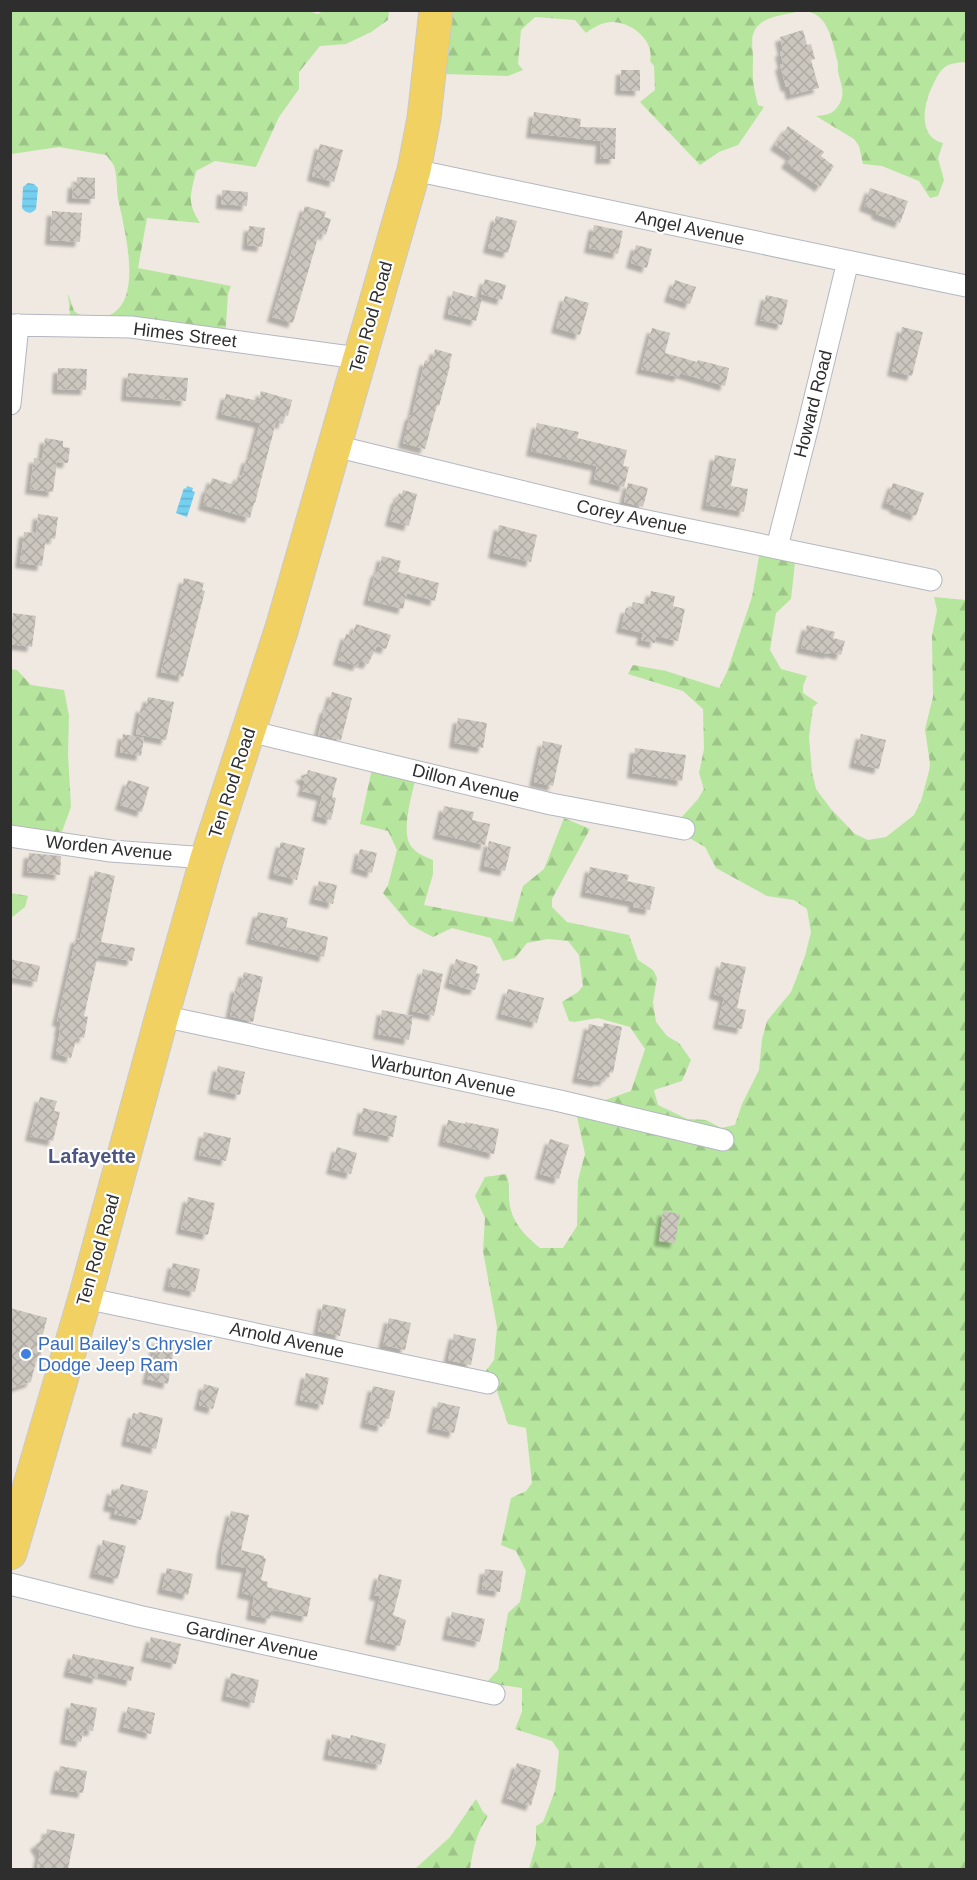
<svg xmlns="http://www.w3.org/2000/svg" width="977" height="1880" font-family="Arial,sans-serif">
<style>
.forest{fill:url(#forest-firs)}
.water{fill:url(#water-rules)}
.building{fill:url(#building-cross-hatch);filter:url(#shadow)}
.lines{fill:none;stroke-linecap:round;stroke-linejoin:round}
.street-casing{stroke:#b4b7c1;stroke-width:23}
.primary-casing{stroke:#c9c9c9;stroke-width:35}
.street{stroke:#fff;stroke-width:21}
.primary{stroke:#f2d163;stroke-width:33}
.shop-dot{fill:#3f7fe0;stroke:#fff;stroke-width:2}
.labels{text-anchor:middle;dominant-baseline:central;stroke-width:4.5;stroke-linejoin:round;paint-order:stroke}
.street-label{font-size:18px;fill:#2e2e2e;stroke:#fff}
.shop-label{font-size:18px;fill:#366cbe;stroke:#fff;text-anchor:start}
.neighbourhood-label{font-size:20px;font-weight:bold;fill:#4d5680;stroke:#fff}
</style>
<defs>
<pattern id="forest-firs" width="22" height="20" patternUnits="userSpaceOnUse" patternTransform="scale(1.5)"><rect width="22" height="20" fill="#b6e59e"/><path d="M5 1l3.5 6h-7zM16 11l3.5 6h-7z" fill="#9dc588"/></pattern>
<pattern id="water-rules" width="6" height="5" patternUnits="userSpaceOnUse" patternTransform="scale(1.5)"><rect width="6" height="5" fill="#75cff0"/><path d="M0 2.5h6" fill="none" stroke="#66b2ce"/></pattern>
<pattern id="building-cross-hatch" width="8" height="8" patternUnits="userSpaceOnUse" patternTransform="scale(1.5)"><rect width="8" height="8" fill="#cbc7bf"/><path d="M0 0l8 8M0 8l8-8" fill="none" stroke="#afaba4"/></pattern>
<filter id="shadow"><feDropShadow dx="-5" dy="5" stdDeviation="1.5" flood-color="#0004"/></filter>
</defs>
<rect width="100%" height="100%" fill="#efe9e1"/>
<path class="forest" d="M305,10l13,4 6,-4 65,1 -1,9 -17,12 -25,12 -26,2 -21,26v17l-20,28 -23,50 -41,-6 -19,10c-5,24 -10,30 4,52l-53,-5 -9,50 93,18 -3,8 -3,46 -154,-14 -3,-33 6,18c9,7 20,9 31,6 40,-11 20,-85 14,-114 -3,-11 -1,-25 -5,-37 -2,-4 -5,-8 -8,-11l-47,-8 -48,7 -1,-143z
M447,11h355c-10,2 -33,5 -41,12 -14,11 -7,25 -8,40 -1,18 1,25 5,42l6,2 -26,38 -19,7 -19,13 -60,-63 15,-12 -1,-24 -4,-5c5,-20 -18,-39 -38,-39 -10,0 -18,5 -26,11l-11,-13 -40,-3 -14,13 -3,34 5,6 -15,6 -64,-2z
M803,11h163v51c-5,0 -12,1 -18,3 -9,5 -12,14 -16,22 -9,18 -14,50 11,56l-5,15 6,22 -6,16 -8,2 -11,-17 -37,-15 -19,-2 -4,-18 -5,-7 -38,-23c10,-1 16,-1 22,-10 11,-15 -2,-27 0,-43 -6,-21 -9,-51 -35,-52z
M761,545l35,8 -5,46 -15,14 -6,37 11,19 26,7 -4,10v7l15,10 -5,4 -4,30 3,35 4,17 15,20 24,25 13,6 18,-3 28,-22 7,-14 8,-30 1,-7 -5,-35 8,-32 -1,-61 5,-26 -3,-13 32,3v1269h-437l7,-25v-18l7,-4 12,-31 4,-40 -7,-10 -37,-12 7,-17v-24l-36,-5 12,-13 10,-57 12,-11 6,-31 -10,-20 -15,-6 10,-47 15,-7 6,-8 -6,-55 -18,-4 -11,-33 -18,-11 15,-20 3,-33 -14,-76 2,-33 -10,-22 10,-19 21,-3c3,8 3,11 3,19 -1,25 13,40 31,55h23l14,-22 1,-46 7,-26 -10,-47h10l46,-16 14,-42 -15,-22 -32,-9 -24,4 -5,-1 -7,-19 16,-10 5,-6 -4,-31 -11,-14 -20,-2 -21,4 -12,15 -12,3 -12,-23 -39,-10 -19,9 -23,-12 -27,-32 5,-8 9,-35 -9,-19 -28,-7 13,-60 44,9c-4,17 -14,50 -9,67 3,11 15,16 25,20v14l-9,31 89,17 10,-36 21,-17 20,-51 26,11 -38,70v8l15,15 62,13 9,25 15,10 4,8 -4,24 3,20 11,14 12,7 12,17 -9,21 -28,9 4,15 29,14 19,1 15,8 14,-3 7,-21 17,-34 3,-31 5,-18 24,-29 14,-36 6,-24 -4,-23 -13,-9 -27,-4 -51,-28 -11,-21 -33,-19 26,-29 6,-10 -5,-16 5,-24 -1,-40 -20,-18 -55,-17 5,-9 33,6 53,17 8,-16 25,-75z
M10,669l7,1 14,15 33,5 5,26 -1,38 3,53 -11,30 -49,-1z
M11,893l17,3 -3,11 -14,11z
M476,1799l7,13 5,4c-12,17 -15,34 -18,53h-55l35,-32z"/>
<path class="water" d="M28,183l6,1 4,4 -2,21c-4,5 -10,5 -14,-1l1,-21z
M187,486l6,2 -1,3 3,1 -8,25 -11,-4 8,-25 2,1z"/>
<path class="building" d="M803,30l4,15 4,-1 4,15 -4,1 8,28 -28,7 -2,-9 -3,1 -6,-22 3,-1 -3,-12 3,-1 -3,-14z
M621,70h19v21l-20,-1z
M534,112l47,7 -1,8 36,1 -1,31h-15l1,-18 -70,-8z
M788,126l36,26 -3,4 13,10 -14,21 -34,-24 5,-7 -16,-11z
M320,144l23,6 -9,32 -22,-6z
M77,177l18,1v21l-23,-1 1,-15h4z
M870,188l38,13 -8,22 -24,-9 1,-3 -13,-5z
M222,190l26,2 -1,14 -26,-2z
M305,206l21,6 -2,5 7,2 -5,16 -6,-2 -2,5 -25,85 -21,-6z
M52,211l30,2 -2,29 -30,-2z
M496,216l21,5 -9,32 -20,-5z
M594,225l29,6 -5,23 -29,-6z
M249,226l16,2 -3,19 -15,-2z
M636,245l16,4 -5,19 -16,-5z
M485,279l21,6 -4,15 -21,-6z
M675,280l21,7 -6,17 -21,-7z
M453,291l29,8 -6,22 -28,-7z
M766,295l22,5 -6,25 -22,-5z
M565,296l24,7 -9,32 -24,-7z
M902,327l21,5 -11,44 -20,-5z
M652,328l18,5 -5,20 32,9 1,-2 31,8 -4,18 -45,-13 -1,4 -38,-8z
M435,349l17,5 -3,12h1l-11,40 -2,-1 -12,44 -22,-6 7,-28h2l13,-55 7,2z
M58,368l29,1 -1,21 -29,-1z
M128,373l60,5 -2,23 -60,-5z
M261,391l31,9 -4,16 -3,-1 -2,9 -7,-2 -21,81h-1l-4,15 -47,-13 4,-17h2l3,-10 22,7 5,-10 3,1 5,-18 3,1 10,-36 -39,-9 5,-20 33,7z
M537,423l42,9 -2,6 50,12 -4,16 6,1 -5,20 -30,-8 3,-13 -66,-15z
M45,438l18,3v6l7,1 -2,15 -11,-1 -4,30 -23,-3 4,-31 8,1z
M715,455l21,4 -5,27 17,3 -4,23 -38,-7z
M628,483l20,5 -5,19 -19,-5z
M893,483l31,10 -8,23 -22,-8 1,-2 -9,-3z
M403,490l14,4 -8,32 -19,-5 6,-22h2l1,-6 3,1z
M38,514l20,3 -3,22 -9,-1 -4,28 -22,-3 4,-31 12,1z
M499,525l38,10 -6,27 -38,-9z
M382,556l19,5 -3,11 41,11 -4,18 -28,-8 -4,16 -35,-9 8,-29 2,1z
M184,578l20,5 -2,7 3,1 -22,86 -22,-5z
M651,591l24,5 -2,10 12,3 -7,32 -22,-5 -1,7 -14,-3 2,-7 -22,-5 5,-20 5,1 2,-7 15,3z
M13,613l23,3 -4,31 -22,-3z
M356,624l35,11 -5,14 -9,-3 -9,18 -9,-3 -1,5 -20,-6 8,-26 6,2z
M807,625l28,7 -2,6 12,3 -4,14 -11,-3 -1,2 -28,-6z
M332,692l20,6 -11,42 -23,-5 7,-27 2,1z
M148,697l26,5 -8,38 -30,-6 5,-27 5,1z
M458,718l29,5 -4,25 -29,-5z
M123,734l21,4 -3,18 -21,-4z
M861,734l25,6 -7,29 -25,-6z
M543,741l19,4 -9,41 -19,-4z
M635,748l51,7 -4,26 -50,-8z
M308,770l29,8 -5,19 4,1 -5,22 -14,-4 5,-20 -20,-5 3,-9 -5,-6 7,-2z
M128,780l21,7 -7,25 -22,-7z
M444,806l30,6 -2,8 18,4 -5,21 -47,-11z
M489,841l22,6 -6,24 -21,-5z
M281,842l24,6 -8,32 -24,-6z
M360,849l17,4 -5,20 -16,-5z
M29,853l32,3 -1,19 -33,-3z
M590,867l39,8 -2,6 28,6 -5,23 -17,-3 1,-5 -49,-10z
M95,871l20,5 -14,66 34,6 -3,13 -34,-6 -14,61 4,1 -4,21 -7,-1 -6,21 -15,-4 4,-23h-1l2,-9 -4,-1 19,-83h4z
M319,881l18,4 -4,19 -19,-5z
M258,912l30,6 -2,9 42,10 -4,20 -73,-18z
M10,959l30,7 -3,16 -27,-5z
M456,959l22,7 -2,7 4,1 -5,16 -4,-1 -1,1 -21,-7z
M721,962l25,5 -9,41 9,2 -4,19 -24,-5 6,-27 -10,-3z
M423,969l20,5 -9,42 -22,-5z
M244,972l19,5 -10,45 -23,-6 6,-29 4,1z
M508,989l36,9 -7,25 -36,-9z
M382,1010l31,6 -4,24 -31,-6z
M604,1023l18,4 -9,46 -3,-1 -1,5 -3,-1 -1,5 -7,-1v2l-21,-4 12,-54 14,3z
M218,1066l27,6 -5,23 -27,-6z
M40,1097l17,4 -3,10 6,1 -7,29 -23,-5z
M363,1108l34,8 -4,21 -35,-7z
M448,1120l17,4v-2l34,7 -5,25 -51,-13z
M204,1132l27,6 -5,23 -27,-6z
M550,1139l19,6 -10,34 -19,-5z
M337,1147l20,6 -6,21 -20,-5z
M188,1197l27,6 -7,32 -27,-6z
M663,1211l17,3 -5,29 -16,-2z
M173,1263l27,6 -5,23 -27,-6z
M323,1304l23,5 -6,27 -22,-5z
M10,1308l37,10 -7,28 3,1 -4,15 -3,-1 -5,21 -21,7z
M389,1318l22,5 -6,27 -22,-5z
M454,1334l22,5 -5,26 -23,-5z
M157,1339l18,4 -7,41 -21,-5z
M306,1373l23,5 -6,27 -23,-5z
M204,1384l15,4 -6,21 -14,-4z
M373,1386l22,5 -6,28 -5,-1 -2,9 -17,-4z
M438,1402l22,5 -6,26 -22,-5z
M139,1412l24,6 -7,31 -30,-8 7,-28 5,1z
M121,1484l27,7 -7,29 -27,-6 2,-6 -8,-2 4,-17 7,2z
M231,1511l18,4 -8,35 23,6v2l2,1 -5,21 7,2 -1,5 44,11 -4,19 -34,-7 -3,9 -19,-4 3,-19 -12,-3 5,-25 -26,-4 1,-14z
M103,1540l23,6 -8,33 -24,-6z
M167,1568l26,6 -5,21 -26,-6z
M485,1569l18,2 -3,21 -18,-3z
M379,1574l23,6 -9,35 13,5 -6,26 -30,-7 10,-43 -6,-1z
M452,1612l33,7 -5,23 -33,-7z
M151,1637l30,7 -5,20 -30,-7z
M73,1654l61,13 -3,14 -33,-8 -1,6 -29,-7z
M231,1673l28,7 -5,23 -28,-7z
M71,1703l26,5 -4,23 -9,-1 -3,12 -16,-3z
M128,1707l27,6 -4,21 -28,-7z
M332,1734l18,5 1,-4 35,9 -5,21 -53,-10z
M517,1763l24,7 -10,36 -25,-8z
M60,1766l27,5 -4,22 -28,-4z
M47,1829l28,5 -7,35h-31l3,-16 -5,-8 11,-8z"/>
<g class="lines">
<defs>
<path id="street" d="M414,170l552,116
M10,325l121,2 227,31
M10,404l8,-79
M335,446l283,69 313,65
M777,547l30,-117 41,-169
M249,731l302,73 133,25
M10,836l101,15 96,7
M162,1016l398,85 163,39
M85,1298l403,85
M10,1584l128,32 356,78"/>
<path id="primary" d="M10,1553l75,-255 77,-282 45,-158 75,-230 132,-458 10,-52 12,-108"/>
</defs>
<use href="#street" class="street-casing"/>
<use href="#primary" class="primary-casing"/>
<use href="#street" class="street"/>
<use href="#primary" class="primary"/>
</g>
<circle class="shop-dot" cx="26" cy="1354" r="6"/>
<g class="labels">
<g class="street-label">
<text transform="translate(690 228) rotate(12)">Angel Avenue</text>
<text transform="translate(371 317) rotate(-74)">Ten Rod Road</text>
<text transform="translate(185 335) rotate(7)">Himes Street</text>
<text transform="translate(813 404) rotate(-76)">Howard Road</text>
<text transform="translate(632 517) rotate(12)">Corey Avenue</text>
<text transform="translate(232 783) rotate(-72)">Ten Rod Road</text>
<text transform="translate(466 783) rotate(14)">Dillon Avenue</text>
<text transform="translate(109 848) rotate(6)">Worden Avenue</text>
<text transform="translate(443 1076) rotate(12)">Warburton Avenue</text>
<text transform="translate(98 1250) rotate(-74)">Ten Rod Road</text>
<text transform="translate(287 1340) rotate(12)">Arnold Avenue</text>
<text transform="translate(252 1641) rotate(12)">Gardiner Avenue</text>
</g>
<g class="shop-label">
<text x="38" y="1344">Paul Bailey's Chrysler<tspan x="38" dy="21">Dodge Jeep Ram</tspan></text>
</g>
<g class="neighbourhood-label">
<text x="92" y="1156">Lafayette</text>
</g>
</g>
<rect width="977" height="1880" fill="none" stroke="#2e2e2e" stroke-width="24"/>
</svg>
